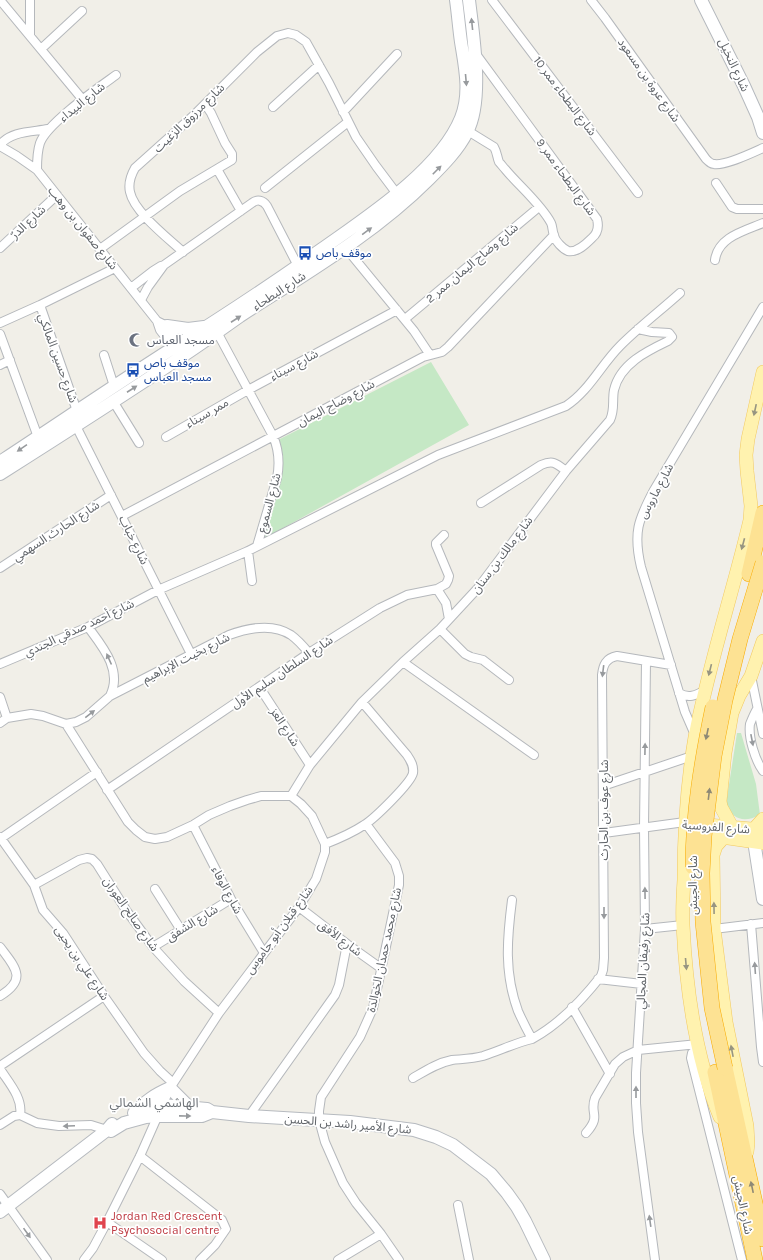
<svg xmlns="http://www.w3.org/2000/svg" width="763" height="1260" font-family="Karla,'Noto Sans Arabic',sans-serif">
<style>
.green{fill:#c5e8c5}
.lines{fill:none;stroke-linecap:round;stroke-linejoin:round}
.street-casing{stroke:#b5b8bc;stroke-width:10}
.secondary-casing{stroke:#b6babf;stroke-width:14}
.primary-casing{stroke:#f2c960;stroke-width:14}
.highway-casing{stroke:#f9ab00;stroke-width:16}
.street{stroke:#fff;stroke-width:8}
.secondary{stroke:#fff;stroke-width:12}
.primary{stroke:#fff2af;stroke-width:13}
.highway{stroke:#fde293;stroke-width:15}
.highway-bridge-casing{stroke:#f9ab00;stroke-width:16;stroke-linecap:butt}
.highway-bridge{stroke:#fde293;stroke-width:15}
.oneway{fill:#979a9d}
.oneway2{fill:#979581}
.oneway3{fill:#8e8975}
.labels{text-anchor:middle;dominant-baseline:central;stroke-width:3.5;stroke-linejoin:round;paint-order:stroke}
.street-label{font-size:12px;fill:#5f6368;stroke:#fff}
.transit-label{font-size:12px;fill:#164399;stroke:#fff;text-anchor:start}
.worship-label{font-size:12px;fill:#5b616d;stroke:#fff;text-anchor:start}
.health-label{font-size:12px;fill:#be3a42;stroke:#fff;text-anchor:start}
.neighbourhood-label{font-size:13px;fill:#70757a;stroke:#fff}
</style>
<rect width="100%" height="100%" fill="#f1efe8"/>
<path class="green" d="M431,362l38,63 -211,117 20,-57v-45z
M737,733h4l15,51 4,31c-16,8 -27,5 -34,-11z"/>
<g class="lines">
<defs>
<path id="street" d="M0,0l83,100
M30,0v36
M492,0l146,193
M591,0l14,18 101,141c3,3 5,5 8,5 11,2 38,-11 49,-16
M41,49l41,-38
M273,107l46,-42
M343,112l54,-58
M468,131l26,16c3,5 3,10 5,15 2,2 4,5 6,7 14,17 36,35 46,54 2,4 1,8 3,12 1,6 9,14 14,16 9,2 18,-7 24,-13 6,-5 7,-11 5,-19l-121,-165
M0,145c11,-14 32,-13 48,-16
M0,146l17,10 20,14 120,151 10,5 15,20
M217,169l24,42
M37,170c0,-9 0,-18 3,-27 7,-20 58,-55 76,-68
M716,183l16,24 5,2h26
M265,188l83,-66
M345,247l69,84 16,24
M0,248l57,-53
M100,249l80,-58 52,-31v-6l-7,-11 -14,-30 -6,-9
M183,252c-15,-14 -49,-40 -53,-60 -2,-9 1,-17 5,-24l58,-52 64,-64 20,-16 11,-3 8,2 10,7 23,41 27,54 20,29 21,28
M715,260c3,-23 29,-29 48,-37
M131,288l22,-17 8,-5
M141,300l7,-13 16,-22 88,-62c5,-4 11,-3 15,3l31,60
M40,305l37,106
M405,319l134,-112
M157,321l3,9 17,22
M0,323l40,-18 75,-37
M217,332l56,104c6,14 7,27 4,42l-20,68
M0,334l38,103
M104,355l10,31
M0,365l10,-5
M113,401l26,42
M76,426l115,228
M166,437l82,-47 149,-80
M481,503l60,-38c12,-5 15,-2 25,6
M122,516l301,-159 19,-5 6,-5 106,-112
M248,551l4,30
M0,568l111,-73
M437,589l9,14 3,16
M88,627c14,19 35,43 22,69
M440,629l25,25 6,3 12,3 26,20
M646,661l-2,166 1,102 -9,144v30l2,29 17,128
M403,662l131,93
M0,664l88,-37 70,-37 90,-39 190,-96 128,-49c23,-15 35,-41 54,-60 19,-19 40,-35 60,-53
M751,676l12,58
M260,688l50,77
M679,693c10,6 17,2 27,-3
M0,697l7,21
M757,709c-3,5 -5,10 -7,15 -2,13 5,36 13,47
M0,723l7,-5 24,-4 12,2 23,8 62,98 8,8 9,7 10,2 12,-2 26,-12 16,-10 21,-9 17,-6 14,-4h30l10,8 11,12 13,28v8l-9,27 -17,28 -80,106 -49,75 -30,68 -33,66 -14,26 -9,12
M66,724l10,-2 10,-5 24,-21 119,-61c19,-7 44,-12 62,0 7,5 13,12 18,18
M695,735l-10,-23 -44,-145c-8,-34 -3,-47 13,-77l109,-183
M603,786l89,-30
M107,790l202,-137 71,-45 27,-13 30,-6 9,-5 2,-4 1,-4 -13,-31v-2l8,-8
M291,796l19,-31 52,-63 41,-40 37,-33 38,-41 88,-117 44,-51c5,-10 2,-20 4,-30 6,-26 33,-39 54,-49l4,-4 -3,-4 -17,-1 -14,-3
M366,824l29,39 4,13v9l-26,123 -13,29 -39,60 -2,14v9l6,22 18,41 13,20 25,31 18,26
M193,825l38,74 33,54
M604,833l81,-11
M0,837l34,48 9,25 20,23 41,63 40,57 16,18 13,12
M0,839l97,-67
M325,844c13,-5 27,-11 39,-19 10,-6 47,-42 49,-52 1,-7 -2,-12 -6,-18l-45,-53
M34,885l45,-25 8,-2 5,1 5,5 29,46 27,37 31,34 35,32
M155,889l26,41
M512,900c-5,39 -8,73 6,111 4,9 9,19 14,28
M299,907l48,37 35,25
M751,924l10,123 2,15
M645,929l38,-4
M714,929l49,-6
M0,947c15,20 28,32 0,49
M153,947l78,-48
M598,979l44,5
M572,1007l38,67
M699,1048l-7,5 -1,5 51,202
M0,1066l104,-70
M0,1069c9,14 23,29 20,46
M413,1078c12,-7 24,-15 39,-18 10,-1 20,-1 31,-4 16,-5 32,-13 49,-17 26,-14 51,-40 69,-63l2,-6 1,-12 -2,-283c1,-10 4,-17 15,-19l54,9
M249,1116l86,-121 4,-10 8,-41
M0,1125l14,-9 6,-1 17,8 7,1 15,2 32,-1 16,5
M586,1133c16,-18 3,-19 9,-35l20,-34 8,-7 15,-7 60,-6
M140,1156l82,64 4,9 -11,16 -15,15
M0,1194l47,66
M458,1205l11,55
M107,1222l55,38
M338,1260l43,-26"/>
<path id="secondary" d="M701,0l43,86 14,31 5,16
M167,326l21,3 16,-2
M0,462c58,-38 115,-77 173,-114 51,-32 101,-65 149,-99 45,-32 118,-79 139,-131 10,-25 4,-51 0,-76 -2,-14 -3,-28 -5,-42
M0,474c60,-38 121,-77 181,-117 20,-13 39,-27 59,-41 65,-42 134,-82 189,-137 14,-14 29,-29 38,-47 17,-32 6,-97 2,-132
M754,841l9,58
M137,1112l25,-7 45,4 5,3
M134,1113c12,-12 20,-18 36,-25l19,19
M107,1130l4,1 13,-8 22,-6 12,-1h44l10,-4 37,4 101,6 64,8 22,7 17,8 38,29 16,19 10,14 8,14 19,39
M0,1212l107,-82 5,-6"/>
<path id="primary" d="M697,824l66,6
M732,827l-11,-20 -1,-6 5,-48 7,-40 7,-17 12,-20 12,-35
M694,833l69,10
M753,836l1,-7 9,-10
M724,837l-8,9 -3,9 1,74 12,93 21,104 1,18 -1,8
M720,1117c-24,-58 -34,-129 -37,-192 -1,-15 0,-30 1,-45 0,-48 3,-96 11,-143 14,-74 38,-145 55,-217l1,-14 -4,-35 -1,-16 2,-16 15,-67"/>
<path id="highway" d="M749,574l14,-61
M725,1068l38,171
M715,1072l40,188"/>
</defs>
<use href="#street" class="street-casing"/>
<use href="#secondary" class="secondary-casing"/>
<use href="#primary" class="primary-casing"/>
<use href="#highway" class="highway-casing"/>
<use href="#street" class="street"/>
<use href="#secondary" class="secondary"/>
<use href="#primary" class="primary"/>
<use href="#highway" class="highway"/>
<defs>
<path id="highway-bridge" d="M693,867c0,-54 9,-107 20,-160
M725,1068l-13,-60 -9,-86 -1,-49 2,-37 10,-80 11,-56 15,-61 23,-76"/>
</defs>
<use href="#highway-bridge" class="highway-bridge-casing"/>
<use href="#highway-bridge" class="highway-bridge"/>
</g>
<defs><path id="oneway-solid" d="M-6-.8H1V-3.2L6.5 0L1 3.2V.8H-6Z"/></defs>
<g class="oneway">
<use href="#oneway-solid" transform="translate(472 24) rotate(-96)"/>
<use href="#oneway-solid" transform="translate(466 80) rotate(85)"/>
<use href="#oneway-solid" transform="translate(437 170) rotate(-45)"/>
<use href="#oneway-solid" transform="translate(367 231) rotate(-36)"/>
<use href="#oneway-solid" transform="translate(236 319) rotate(-33)"/>
<use href="#oneway-solid" transform="translate(132 389) rotate(-33)"/>
<use href="#oneway-solid" transform="translate(22 448) rotate(146)"/>
<use href="#oneway-solid" transform="translate(109 659) rotate(-114)"/>
<use href="#oneway-solid" transform="translate(603 671) rotate(97)"/>
<use href="#oneway-solid" transform="translate(90 714) rotate(-38)"/>
<use href="#oneway-solid" transform="translate(752 740) rotate(79)"/>
<use href="#oneway-solid" transform="translate(645 749) rotate(-89)"/>
<use href="#oneway-solid" transform="translate(645 893) rotate(-91)"/>
<use href="#oneway-solid" transform="translate(604 913) rotate(90)"/>
<use href="#oneway-solid" transform="translate(755 968) rotate(-94)"/>
<use href="#oneway-solid" transform="translate(636 1092) rotate(-90)"/>
<use href="#oneway-solid" transform="translate(185 1116) rotate(1)"/>
<use href="#oneway-solid" transform="translate(69 1126) rotate(177)"/>
<use href="#oneway-solid" transform="translate(650 1221) rotate(-98)"/>
<use href="#oneway-solid" transform="translate(27 1233) rotate(55)"/>
</g>
<g class="oneway2">
<use href="#oneway-solid" transform="translate(755 410) rotate(102)"/>
<use href="#oneway-solid" transform="translate(743 544) rotate(105)"/>
<use href="#oneway-solid" transform="translate(710 670) rotate(104)"/>
<use href="#oneway-solid" transform="translate(714 908) rotate(-91)"/>
<use href="#oneway-solid" transform="translate(686 964) rotate(85)"/>
<use href="#oneway-solid" transform="translate(732 1051) rotate(-101)"/>
</g>
<g class="oneway3">
<use href="#oneway-solid" transform="translate(707 734) rotate(102)"/>
<use href="#oneway-solid" transform="translate(709 794) rotate(-83)"/>
<use href="#oneway-solid" transform="translate(752 1187) rotate(-102)"/>
</g>
<defs>
<symbol id="bus-bare" viewBox="-9 -9 18 18"><path d="M-5-6H5V4H4V6H2V4H-2V6H-4V4H-5ZM-3.5-4V0h7V-4ZM-3.5 1.2v1.5H-2V1.2ZM2 1.2v1.5H3.5V1.2Z" fill="#1a4fb4" stroke="#fff" stroke-width="2.5" paint-order="stroke"/></symbol>
<symbol id="mosque-bare" viewBox="-9 -9 18 18"><path d="M3.5-4.9A6 6 0 1 0 3.5 4.9A5 5 0 1 1 3.5-4.9Z" fill="#6b7280" stroke="#fff" stroke-width="2.5" paint-order="stroke"/></symbol>
<symbol id="hospital-bare" viewBox="-9 -9 18 18"><path d="M-5-5h3v3.5h4V-5h3V5h-3V1.5h-4V5h-3Z" fill="#e0444e" stroke="#fff" stroke-width="2.5" paint-order="stroke"/></symbol>
</defs>
<g fill-rule="evenodd">
<use href="#bus-bare" x="295" y="243" width="20" height="20"/>
<use href="#mosque-bare" x="126" y="330" width="20" height="20"/>
<use href="#bus-bare" x="123" y="360" width="20" height="20"/>
<use href="#hospital-bare" x="90" y="1213" width="20" height="20"/>
</g>
<g class="labels">
<g class="street-label">
<text transform="translate(734 65) rotate(65)">شارع النخيل</text>
<text transform="translate(649 80) rotate(55)">شارع عروة بن مسعود</text>
<text transform="translate(565 96) rotate(53)">شارع البطحاء ممر 10</text>
<text transform="translate(82 102) rotate(-39)">شارع البيداء</text>
<text transform="translate(189 118) rotate(-44)">شارع مرزوق الزغيت</text>
<text transform="translate(566 177) rotate(54)">شارع البطحاء ممر 9</text>
<text transform="translate(28 222) rotate(-43)">شارع الدرّ</text>
<text transform="translate(83 228) rotate(51)">شارع صفوان بن وهب</text>
<text transform="translate(472 263) rotate(-40)">شارع وضاح اليمان ممر 2</text>
<text transform="translate(279 291) rotate(-33)">شارع البطحاء</text>
<text transform="translate(58 358) rotate(70)">شارع حسين المالكي</text>
<text transform="translate(294 365) rotate(-28)">شارع سيناء</text>
<text transform="translate(336 403) rotate(-28)">شارع وضاح اليمان</text>
<text transform="translate(207 413) rotate(-30)">ممر سيناء</text>
<text transform="translate(656 491) rotate(-62)">شارع ماروس</text>
<text transform="translate(269 503) rotate(-75)">شارع السموع</text>
<text transform="translate(56 531) rotate(-33)">شارع الحارث السهمي</text>
<text transform="translate(134 540) rotate(64)">شارع خباب</text>
<text transform="translate(502 555) rotate(-53)">شارع مالك بن سنان</text>
<text transform="translate(79 628) rotate(-25)">شارع أحمد صدقي الجندي</text>
<text transform="translate(186 658) rotate(-27)">شارع بخيت الإبراهيم</text>
<text transform="translate(282 672) rotate(-34)">شارع السلطان سليم الأول</text>
<text transform="translate(285 727) rotate(57)">شارع العز</text>
<text transform="translate(604 810) rotate(-90)">شارع عوف بن الحارث</text>
<text transform="translate(716 827) rotate(4)">شارع الفروسية</text>
<text transform="translate(693 885) rotate(-90)">شارع الجيش</text>
<text transform="translate(227 890) rotate(62)">شارع الوفاء</text>
<text transform="translate(131 914) rotate(55)">شارع صالح العوران</text>
<text transform="translate(192 923) rotate(-31)">شارع الشفق</text>
<text transform="translate(279 930) rotate(-54)">شارع قبلان أبو جاموس</text>
<text transform="translate(340 938) rotate(37)">شارع الأفق</text>
<text transform="translate(384 950) rotate(-78)">شارع محمد حمدان الخوالدة</text>
<text transform="translate(643 961) rotate(-87)">شارع رفيفان المجالي</text>
<text transform="translate(82 963) rotate(56)">شارع علي بن يحيى</text>
<text transform="translate(348 1124) rotate(5)">شارع الأمير راشد بن الحسن</text>
<text transform="translate(743 1205) rotate(78)">شارع الجيش</text>
</g>
<g class="transit-label">
<text x="316" y="253">موقف باص</text>
<text x="144" y="363">موقف باص<tspan x="144" dy="14">مسجد العباس</tspan></text>
</g>
<g class="worship-label">
<text x="147" y="340">مسجد العباس</text>
</g>
<g class="health-label">
<text x="111" y="1216">Jordan Red Crescent<tspan x="111" dy="14">Psychosocial centre</tspan></text>
</g>
<g class="neighbourhood-label">
<text x="154" y="1102">الهاشمي الشمالي</text>
</g>
</g>
</svg>
